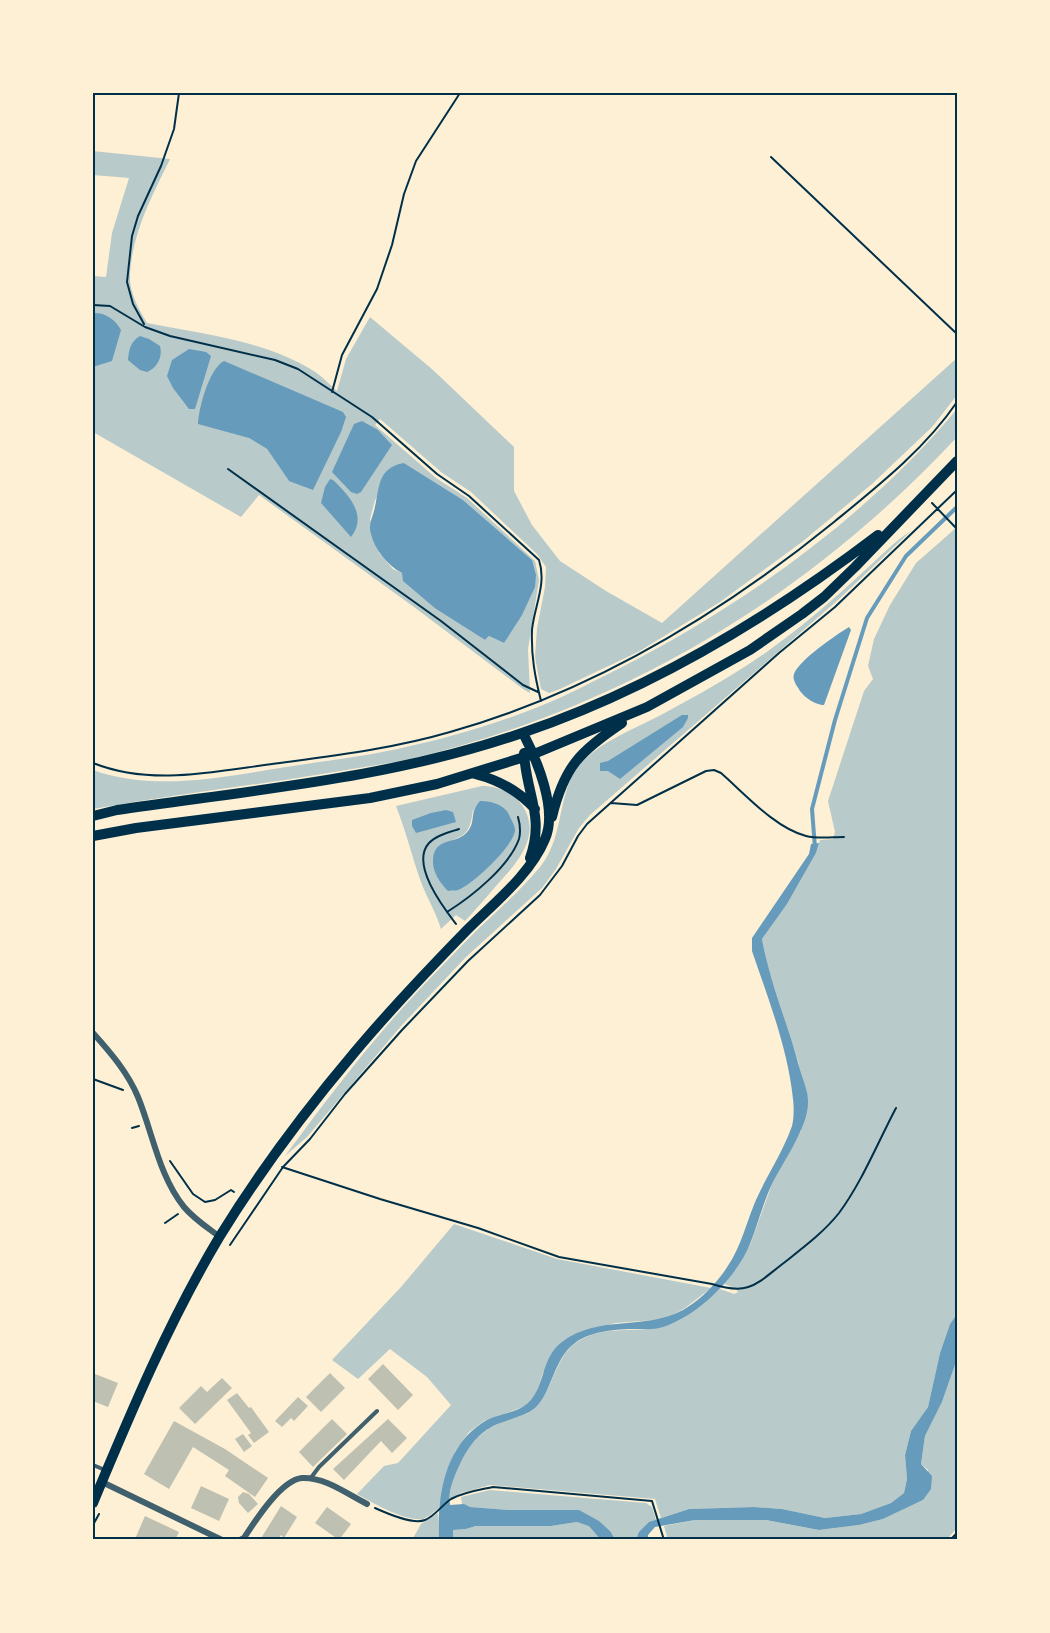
<svg xmlns="http://www.w3.org/2000/svg" width="1050" height="1633" font-family="'Source Serif 4',serif">
<style>
.green{fill:#b9caca;fill-rule:evenodd}
.water{fill:#669bbc}
.lines{fill:none;stroke-linecap:round;stroke-linejoin:round}
.stream{stroke:#669bbc;stroke-width:4}
.building{fill:#bec0b2}
.path{stroke:#003049;stroke-width:2}
.service{stroke:#3f606c;stroke-width:4}
.minor{stroke:#3f606c;stroke-width:6}
.secondary{stroke:#003049;stroke-width:10}
.neatline{fill:none;stroke:#003049;stroke-width:2}
</style>
<rect width="100%" height="100%" fill="#fdf0d5"/>
<path class="green" d="M93,151l77,8c-18,37 -40,78 -40,120 0,15 10,32 17,44 55,11 116,17 165,47 9,5 17,14 25,21l9,-32 24,-42 63,53 81,77v44l18,34 28,36 46,30 56,32 295,-265v37l-24,31 -61,58 -70,58 -82,60 -82,50 -78,37 -11,4 -8,-4 -6,-32 2,-29 8,-41 1,-20 -9,-13 -66,-62 -30,-20 -61,-53 -5,6 61,53 31,20 68,63 4,19 -11,69 2,44 -7,-4 -109,-82 -155,-112 -18,22 -148,-85v-66h3l2,-53h-5v-37l13,1 6,-44 17,-55 -36,-3zM341,432l-52,49 -22,-32 -18,-11zM404,463l59,37 69,60 -28,83 -15,-7 -4,4 -49,-31 -34,-36 -9,-4 -14,-16 -9,-34 5,-19z
M957,409v28c-149,160 -335,272 -548,322 -27,6 -54,9 -81,14 -78,13 -157,22 -235,36v-39c61,22 131,7 193,-3 37,-6 75,-10 111,-18 48,-10 96,-24 141,-42 21,-8 42,-19 62,-29 131,-64 263,-156 357,-269z
M957,527v787l-7,10 -10,29 -12,54 -17,24 -6,24 2,24 -3,14 -13,10 -30,11 -36,4 -43,-9 -28,-2 -65,2 -28,9 -6,-19 -165,-14 -29,8 -11,6c-1,-33 23,-66 54,-78 11,-4 24,-5 33,-15 19,-22 18,-56 49,-69 19,-9 42,-6 63,-8 24,-2 53,-24 71,-40l14,5 4,-2 -3,-4 -11,-4 26,-39 22,-61 29,-53 -2,-67 -32,-99 -5,-26 25,-35 29,-51 4,-13 13,-1 2,-7 -7,-31 36,-110 9,-12 -5,-13 6,-27 16,-34 26,-42z
M911,531l-73,69 -248,215 -11,13 -23,41 -14,19 -76,69 -64,68 -95,112 -22,19c42,-57 85,-114 134,-166 19,-20 38,-40 57,-59 22,-21 45,-41 64,-64 27,-33 15,-80 45,-108 20,-19 49,-30 74,-43 39,-21 78,-42 113,-68 32,-23 62,-49 91,-76 16,-14 30,-30 48,-41z
M482,786c16,0 30,6 40,19 21,31 -6,59 -26,81 -10,12 -20,23 -31,35l-9,-6 -15,14c-5,-17 -14,-31 -20,-47 -9,-25 -15,-51 -25,-76zM473,809l12,61 -47,-24c25,-11 32,-8 35,-37z
M454,1224l103,35 154,29 -26,20 -19,11 -50,4 -35,8 -38,41 -8,26 -12,9 -39,14 -15,11 -13,18 -10,24 -7,34c-5,4 -11,9 -16,11 -17,3 -52,-17 -66,-25l27,-28 14,-3 53,-58 -24,-28 -37,-28 -32,30 -26,-19 69,-73z
M957,1359v169l-11,12h-278l-4,-14 31,-6h71l53,10 40,-5 24,-6 40,-19 5,-30 -7,-6 4,-28 17,-34z
M490,1490l156,13 6,4 4,13c-10,4 -16,10 -20,20h-21l-4,-8 -32,-22h-70l-40,-3 -7,-3 -1,-7z
M438,1513l1,27h-27l9,-16z
M577,1522l12,3 12,15h-148v-10l13,-1 10,-3h75z"/>
<path class="water" d="M93,313c12,-1 23,7 28,17l-9,31 -16,5h-3z
M140,336l9,3 11,7c3,11 -3,22 -13,26l-7,-2 -12,-10c1,-10 2,-18 12,-24z
M189,349l17,3 5,4 -16,53h-6l-16,-21 -6,-12 5,-16z
M224,361l119,51 3,5 -5,15 -28,58 -24,-9 -22,-32 -18,-11 -51,-14c1,-17 11,-55 26,-63z
M362,421l16,9 14,15 -31,47 -4,2 -6,-2 -19,-20 22,-48z
M404,463l59,37 69,60 4,15 -1,12 -13,28 -18,28 -15,-7 -4,4 -49,-31 -33,-28 -1,-8c-15,-8 -27,-23 -31,-39 -3,-9 1,-15 3,-23 6,-22 2,-43 30,-48z
M330,479l3,1c16,15 35,36 18,57l-30,-34 4,-16z
M849,627l2,3 -27,75c-8,0 -19,-7 -24,-14 -3,-5 -8,-11 -6,-17 5,-14 42,-39 55,-47z
M682,715h6v3l-5,9 -63,52 -12,-8h-8v-8l8,-2z
M480,801c12,0 26,4 30,16 2,4 5,9 5,13 -1,16 -43,55 -57,60 -3,1 -6,0 -10,1 -7,-7 -15,-18 -15,-29 0,-27 24,-16 35,-31 8,-10 1,-17 12,-30z
M446,810l7,2 3,10 -40,11 -4,-7v-6l19,-7z
M819,843l-3,10 -29,51 -25,35c8,45 27,87 38,131 3,10 8,21 8,31 1,25 -25,61 -36,83 -9,19 -14,40 -22,60 -14,34 -51,71 -87,83 -9,3 -17,2 -27,2 -18,0 -46,2 -61,14 -22,16 -23,50 -40,65 -8,7 -19,9 -29,13 -24,7 -37,23 -47,45 -6,13 -11,25 -9,39l14,-1 6,3 39,3h70l20,11 12,11 4,8h-14l-12,-14 -12,-4 -26,4h-75l-10,3 -13,1v10h-14c-2,-42 5,-92 43,-117 13,-9 30,-9 42,-17 22,-14 15,-47 38,-64 36,-28 83,-11 121,-32 14,-8 27,-20 37,-33 21,-26 24,-49 36,-77 11,-25 27,-48 36,-74 2,-7 2,-19 1,-27 -5,-50 -25,-101 -41,-148v-13l57,-84 2,-10z
M957,1314v45l-15,43 -17,34 -4,28 11,12 -1,13 -8,11 -40,19 -24,6 -40,5 -53,-10h-71l-40,7 -7,8v5h-12l3,-8 10,-10 40,-13 65,-2 28,2 43,9 36,-4 30,-11 13,-10 3,-14 -2,-24 6,-24 17,-24 12,-54 10,-29z"/>
<g class="lines">
<path class="stream" d="M815,848l-3,-39 23,-89 32,-102 39,-62 51,-49"/>
</g>
<path class="building" d="M383,1364l30,31 -15,15 -30,-31z
M330,1373l15,15 -24,24 -15,-15z
M95,1374l23,9 -10,24 -15,-6v-22z
M222,1378l10,10 -37,36 -16,-16 22,-22 6,6z
M237,1393l12,15 2,-1 18,25 -15,11 -6,-8 3,-2 -24,-33z
M298,1397l10,9 -14,15 -3,-3 -9,9 -7,-6z
M332,1419l15,15 -34,33 -14,-15z
M388,1419l19,19 -15,15 -11,-12 -37,39 -11,-11z
M174,1421l51,28 43,29 -13,19 -30,-21 4,-6 -36,-23 -24,42 -25,-15z
M243,1434l9,12 -8,6 -9,-13z
M201,1486l28,13 -10,22 -28,-13z
M243,1492l6,2 9,10 -10,9 -9,-10 -1,-6z
M281,1506l16,11 -13,21 -3,-3 -3,5h-18z
M327,1507l24,17 -12,16 -24,-17z
M145,1516l34,16 -4,8 -40,-1z"/>
<g class="lines">
<path class="path" d="M771,157l186,177
M93,305l17,1 35,21 25,9 105,24 23,9 74,48 65,57 32,22 70,64c8,24 -5,47 -7,70 -1,26 3,47 9,71
M144,324l-11,-20 -6,-22 5,-46 6,-20 23,-50 13,-37 5,-36
M332,392l10,-37 35,-66 15,-44 12,-51 12,-33 44,-68
M228,469l213,152 82,64 15,7
M932,503l25,26
M93,763c58,23 119,9 179,1 59,-8 120,-15 178,-32 142,-40 271,-118 384,-210 44,-36 91,-73 123,-120
M611,803l26,2 69,-34 8,-1 7,3c24,21 54,55 85,63 12,3 26,1 38,1
M447,912c24,-15 62,-45 72,-73 2,-8 1,-15 -1,-22
M456,924c-13,-17 -46,-60 -27,-81 7,-8 21,-11 30,-14
M93,1079l30,11
M132,1128l7,-2
M170,1161l23,33 12,8 10,-2 16,-10 3,2
M282,1167l98,32 98,29 81,29 153,27c38,12 44,0 73,-22 19,-15 39,-30 54,-49 23,-31 39,-71 57,-105
M165,1223l13,-9
M230,1245l53,-78 27,-28 35,-45 57,-64 66,-69 72,-66 22,-29 16,-30 9,-12 192,-171 56,-46 122,-117
M375,1508c11,5 38,17 50,12 10,-4 17,-15 26,-21 13,-7 28,-9 42,-12l159,14 12,39
M93,1525l6,-11
M950,1540l7,-7"/>
<path class="service" d="M93,1465l12,5
M310,1479l9,-12 58,-56"/>
<path class="minor" d="M93,1033c18,20 35,40 45,64 15,37 21,79 46,110 10,12 24,21 36,30
M102,1482l120,58
M240,1540l4,-2c11,-17 37,-58 58,-60 23,-1 45,16 65,26"/>
<path class="secondary" d="M524,753c2,41 21,63 6,105
M475,774c24,6 43,16 60,35
M93,816l24,-6c136,-20 275,-32 405,-77 130,-44 247,-115 356,-198
M552,817c12,-50 28,-66 70,-94
M93,836l43,-8 234,-30 67,-14 97,-30 113,-47 103,-57 52,-36 22,-17 31,-30 102,-106
M93,1503c38,-91 76,-182 127,-267 40,-65 85,-125 134,-183 36,-43 74,-83 113,-123 27,-27 63,-55 78,-91 13,-29 -8,-79 -22,-106"/>
</g>
<rect width="1050" height="1633" fill="none" stroke="#fdf0d5" stroke-width="189"/>
<rect x="94" y="94" width="862" height="1444" class="neatline"/>
</svg>
